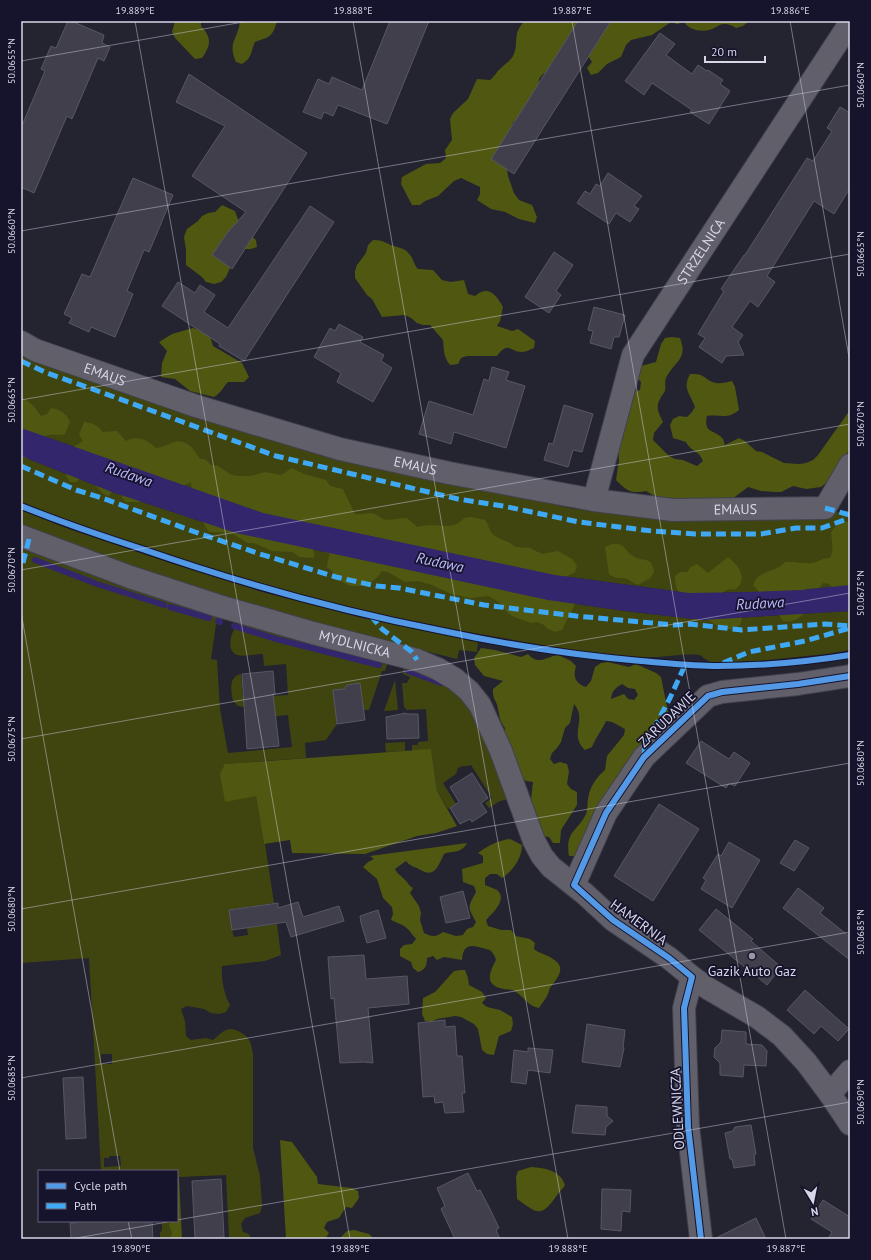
<svg xmlns="http://www.w3.org/2000/svg" width="871" height="1260" font-family="'PT Sans',sans-serif">
<style>
.green{fill:#404510;fill-rule:evenodd}
.forest{fill:#505710;fill-rule:evenodd}
.water{fill:#33266d}
.lines{fill:none;stroke-linecap:round;stroke-linejoin:round}
.stream{stroke:#33266d;stroke-width:6}
.building{fill:#403f4b;stroke:#585864}
.minor-casing{stroke:#42414e;stroke-width:24}
.minor{stroke:#605f6a;stroke-width:22}
.quiet{stroke:#3fa9f5;stroke-width:5;stroke-dasharray:10 5;stroke-linecap:butt}
.cycleway-casing{stroke:#16132c;stroke-width:8}
.cycleway{stroke:#5399e6;stroke-width:6}
.ticks{fill:none;stroke:#d7d7e8;stroke-width:1;stroke-opacity:0.45}
.poi-dot{fill:#9898a8;stroke:#16132c;stroke-width:1.5}
.labels{text-anchor:middle;dominant-baseline:central;stroke-width:3.5;stroke-linejoin:round;paint-order:stroke}
.street-label{font-size:14px;fill:#d7d7e8;stroke:#16132c}
.poi-label{font-size:14px;fill:#d7d7e8;stroke:#16132c}
.water-label{font-size:15px;font-style:italic;fill:#bcb8fb;stroke:#16132c}
.neatline{fill:none;stroke:#d7d7e8;stroke-width:1.5}
.ticks-label{font-size:10px;text-anchor:middle;fill:#d7d7e8}
</style>
<rect width="100%" height="100%" fill="#242330"/>
<path class="green" d="M21,344l472,147 81,18 76,6 146,1 54,-5v74l-49,5 -49,2 -63,1 -134,-18 -292,-62 -242,-85z
M21,456l91,36 124,41 312,67 77,11 77,9 148,-9v39l-24,4 -69,7 -45,2 -7,-4 -5,-4c-11,-1 -21,0 -32,1 -15,2 -33,1 -49,0 -41,-4 -81,-12 -122,-19 -161,-27 -324,-74 -476,-135z
M21,510l45,18 104,35 92,29 100,26 116,24 -1,10 -18,-2 -2,9 -20,-5 -231,-60 -185,-66z
M21,545l200,71v3l-1,6 -4,-1 -5,35 6,1 3,49 8,44 64,-6 -4,-32 -22,2 -21,-10 -7,-1 -5,-5c-2,-10 -5,-24 8,-27l2,24 45,-3 -2,-31 -22,2 -1,-12c-7,0 -19,3 -26,1 -12,-4 -6,-27 3,-32l148,38 -3,10h-3l-13,39h-6l-2,-23 -5,-3 -9,1 -3,4 -11,1 4,34 -11,16 -21,3 1,15 -81,6 31,32 8,47 1,1 9,59 -41,6 -1,21 2,7 14,-2 -1,-7 30,-4 4,31 -16,6 -43,5c-1,13 2,28 8,39l-4,7 -7,2 -8,-1 -7,-4 -17,-3 -6,3 4,12 1,15 5,4 15,-2 7,2c4,-3 8,-8 13,-10 5,-2 7,-1 12,1 12,6 13,11 15,23v94l7,28 2,30 -2,7 -15,5 -4,6 2,8 6,2 2,5h-23l1,-2 -3,-62 -47,2 -2,3v-9h-76l-12,-213 -68,5zM101,1054h11v10h-11zM109,1156h11l1,10 -17,1v-9h5z
M404,667l13,2 42,24 16,21 34,85 -9,2 -11,7 -4,-5 7,-5 -21,-33c-4,2 -8,0 -13,3l-2,6 -13,9 13,21 -8,5 -11,-18 -6,-41 -19,1v-6h6v-3l10,-1 -2,-32 -19,1 -3,-3 -2,-24h5l3,-6 -7,-3z
M395,680l3,30 -14,1z
M405,742v9l-19,1 -1,-9z
M162,1221h8l-1,5 3,7 -2,6h-10v-6l2,-3z"/>
<path class="forest" d="M175,21h26v5c11,12 10,19 1,32l-7,1 -20,-21 -3,-6z
M240,21h37c-4,16 -8,16 -22,21 -5,11 -2,15 -13,22l-6,-2c-9,-20 2,-22 4,-41z
M524,21h225l-6,5 -7,2c-3,-2 -7,-4 -12,-4 -5,0 -10,5 -15,6 -10,2 -19,0 -25,-8l-7,2 -6,-2 -19,13 -21,5 -5,5 -5,12 -14,7 -9,9 -7,2 -4,-7 5,-6 -4,-6 -45,18 -4,5 -1,8 -12,26 -12,8 -3,5 1,7 -7,21 3,22 6,17 5,7 13,5 5,12 -2,6 -16,-4 -14,-7 -14,-3 -14,-9 3,-6v-7l-19,-9 -7,3 -16,15 -13,5 -5,4h-8l-11,-21 1,-7 24,-13 14,-1 6,-5 -1,-8 7,-10 -2,-21 3,-6 15,-14 9,-20 13,1c5,-4 7,-9 11,-12 5,-5 10,-7 13,-14 5,-14 -2,-18 10,-33z
M222,205l13,6 5,14 16,15 1,7 -6,2h-7l-10,10 -8,18 -5,5 -7,2 -8,-2 -4,-5 -16,-12v-15l-2,-13 3,-8 11,-8 4,-5 6,-3 7,-1z
M373,240c12,0 11,3 21,6 7,2 12,3 16,9 4,5 4,10 8,14l15,1 9,10 9,2 13,-2 4,14 7,2c13,-11 21,-2 28,11l-3,14 -3,5 15,5 6,-2 17,12 -1,7c-3,1 -8,4 -12,4 -13,0 -13,-12 -25,4h-30l-6,2 -3,6 -8,1c-7,-9 -6,-15 -7,-25l-13,-15h-7l-6,-2 -6,-5 -6,-3 -23,2 -10,-18 -5,-4 -12,-17v-7l2,-6 9,-12 2,-8z
M193,328c12,4 17,4 20,18l29,17 7,14 -5,5h-16c-5,5 -7,11 -14,15l-24,-6 -15,-12 -14,-2 1,-14 5,-12 -8,-9 13,-8z
M672,337l8,1c8,21 -4,22 -13,38 -3,5 -1,9 -2,15 -1,2 -4,5 -5,8 -5,9 -1,14 3,23l-9,11 -1,7 16,16 6,3 8,1 14,6 6,-5c-5,-12 -11,-8 -17,-19l-13,-4 -3,-13 3,-6 6,-3 8,1 5,-5 3,-5c-5,-14 -13,-18 -5,-33 16,-1 14,6 26,9 5,1 11,-1 16,-2l3,6 4,23c-12,10 -18,4 -32,6 -4,18 8,13 16,23 1,2 1,4 2,6l14,-7 6,3 11,10 6,1 22,11 15,1 7,-1 7,-3 5,-5 32,-45v39l-23,33 -6,5 -15,2 -13,-3 -12,6h-7l-13,-1 -13,-4 -16,12h-73l-13,-8c-15,3 -19,0 -30,-11l3,-20 -1,-13 16,-55 6,-2 1,-8 -4,-4 -1,-7 5,-5 15,-4 5,-18 4,-6z
M21,398c10,3 14,10 20,18l6,-2 4,-6c9,1 16,6 19,14l-5,12c-6,2 -10,0 -16,1 -9,1 -15,17 -19,24l-7,-1 -2,-3z
M84,422c9,1 13,3 19,10l14,-1 9,10c11,-6 22,-1 30,7 8,-1 12,-4 18,-6 11,-4 21,7 25,16l7,2 5,5 7,1 12,8 7,2h14l14,-4 16,3 11,-7 12,6 22,6 4,6 13,3 12,25c6,1 11,-1 16,-1 6,1 8,4 12,6 8,2 16,-1 24,-1l10,9c4,-1 9,-2 13,-2 14,0 23,5 34,-7l7,-1 14,3c4,5 4,12 10,16 7,5 13,4 20,11l15,1 12,6 16,-3 14,8 5,6 -2,7 -11,6 13,22 -15,30 -7,2 -7,-3 -4,-4 -6,-3 -7,1 -19,-7 -5,-4 -8,-10 -11,-6 -18,2 -19,-4 -19,-9 -14,-4 -13,1 -17,-10 -6,-1c-7,12 -23,19 -36,13 -7,-3 -12,-13 -19,-17l1,-7 2,-6 -18,-9 2,7v6l-15,-1 -6,-5 -21,-1 -18,-8h-6l-17,-10 -22,-1c-8,-11 -18,-36 -18,-50l-6,3 -32,9 -14,8h-13l-4,-4 1,-14 -11,7 -3,5 -6,-2 -9,-10 -13,-7 -5,5h-6l-4,-6 -1,-6 8,-23 10,-6 -4,-6z
M850,521v69l-16,-1 -5,-5 -6,-1 -4,5 -13,1 -1,8 3,13c-9,8 -14,13 -25,11l-4,-6 -26,-30c6,-16 23,-12 32,-23 9,-1 18,2 27,1 7,-1 9,-5 18,-5 9,-20 -12,-28 20,-37z
M612,544c15,-1 11,6 21,12 11,7 19,-1 21,16l-4,6 -12,7c-5,-2 -8,-5 -11,-6 -7,-3 -9,2 -18,-5l-4,-27z
M728,557c8,6 20,19 10,30 -3,4 -8,1 -12,3 -2,1 -3,3 -5,4l21,21c0,17 -12,16 -24,11 -4,-2 -8,-6 -12,-7 -3,0 -9,1 -13,1l2,-7c-10,-11 -21,-21 -20,-37l5,-4h7l4,-5 6,-3 11,9z
M481,648l14,2 26,7 7,-3c11,12 17,3 30,1l13,6 5,5c-3,11 -1,17 10,21l5,-6 4,-14 6,-4 7,-1 21,5 7,-3 20,9 5,4 7,35 -4,4 -3,13 -84,127h-8c-4,-25 8,-24 17,-42 2,-5 1,-10 2,-15 2,-13 8,-21 17,-29l2,-14 17,-21 1,-6 -13,-7 -6,-1c-4,9 -10,16 -14,26l-7,3c-17,-16 3,-30 -11,-46l-4,19 -5,5 -4,14 -4,6 -5,5 -2,6 4,5 6,-2 7,2 2,7 -2,13 4,5 6,3v13l-16,25 -1,13h-7l-4,-6 -8,-1 -11,-28 3,-26 -7,-1 -6,-5 -17,-40 2,-8c-6,-8 -5,-11 -7,-19 -1,-9 -6,-9 -5,-20l10,-8 -19,-5 -9,-11 -1,-7zM622,684l6,4 7,1 3,6 -4,5 -6,-1 -4,-5 -13,5c1,-8 4,-11 11,-15z
M431,749l6,42 20,35 -21,7 -19,3 -52,18 -73,-1 -2,-13 -26,4 -8,-48 -31,6 -5,-28 5,-10z
M510,839l12,6c0,13 -9,26 -20,33l-5,-4h-7l-5,4v7c3,1 8,3 12,5 11,9 -4,23 -11,30l2,6 13,4h10l5,6 14,3 5,4 -1,6c6,5 12,5 19,10 15,9 3,20 -3,29 -1,2 -1,4 -2,6 -2,5 -6,9 -9,14 -11,-2 -14,-10 -23,-16 -4,-3 -7,-2 -12,-3 -20,-3 -15,-16 -8,-29 -1,-3 -2,-6 -5,-9 -2,-2 -6,-2 -9,-3 -12,-4 -19,-3 -20,12l-18,-3 -7,3 -4,-4 -6,2c0,8 -2,12 -9,14l-5,-4 -2,-6 -11,-6v-7l4,-4 8,-1 4,-5c-11,-14 -9,-12 -25,-19l2,-6 -1,-7 -9,-9 -6,-19 -14,-12 5,-5 6,-3 -4,-3 97,-13c-6,11 -13,7 -23,11 -7,15 -10,25 -27,14 -5,-2 -8,-3 -11,-7l-11,8c3,6 5,5 9,10 4,3 4,6 9,9l-3,5 9,13 2,7 -1,7 4,13c8,4 12,4 19,-1l13,4 7,-1 4,-6 6,-2 3,-5c-9,-16 -8,-15 0,-30l-2,-6 -11,-4 -1,-13 21,-6v-7l-5,-3c9,-7 21,-13 32,-14z
M461,970h4l3,8 1,7 13,7 4,6 -4,5 5,4 13,3 12,7 1,7 -2,7 -12,5 -5,19 -7,-1 -5,-4 -4,-21 -4,-5 -13,-7 -6,-1 -18,3 -6,3 -6,-1 -3,-7 1,-16 12,-6 19,-21z
M280,1140l12,2 25,35 1,7 34,4 6,3 1,7 -7,10 -6,-1 -7,11 -12,4 -3,6 5,5 -4,6h-39z
M531,1167c14,1 29,3 34,18 -3,5 -7,8 -10,13 -15,21 -19,14 -38,1l-1,-22 2,-6z
M179,1177l3,62h-12l2,-6 -3,-7 1,-5h7v-41z
M354,1230l15,4 5,5h-35l8,-8z"/>
<path class="water" d="M21,428l242,85 292,62 134,18 63,-1 49,-2 49,-5v26l-148,9 -77,-9 -77,-11 -312,-67 -124,-41 -91,-36z"/>
<g class="lines">
<path class="stream" d="M35,560l62,24 67,21
M170,607l39,11
M218,621l2,1
M234,626l42,13 103,26
M408,671l33,12"/>
</g>
<path class="building" d="M68,21h3l33,14 -2,8 8,4 -6,14 -6,-3 -26,61 -5,-3 -33,77 -13,-6v-59l24,-57 -4,-2 10,-23 5,2z
M390,21h39l-42,103 -49,-19 -5,11 -9,-4 -3,7 -18,-7 15,-33 11,5 3,-7 30,13z
M578,21h33l-97,153 -23,-15z
M660,33l15,11 -9,11 26,19 6,-9 9,6 1,-1 15,10 -3,4 10,7 -21,33 -19,-12 2,-2 -40,-27 -8,12 -19,-14z
M189,74l118,79 -75,116 -20,-14 15,-22 19,-21 -54,-36 33,-50 -49,-24z
M840,107l10,6v75l-16,26 -20,-13 -47,75 8,6 -17,25 -8,-6 -18,26 11,8 -5,7 6,13 -18,1 -4,7 -23,-16 6,-9 -7,-4 26,-43 -3,-2 23,-34h1l62,-97 6,3 19,-30 -5,-3z
M608,173l34,23 -8,10 5,3 -9,13 -14,-9 -7,11 -32,-21 8,-12 5,3 6,-10 4,2z
M133,178l40,17 -24,57 -5,-2 -17,41 6,3 -18,43 -24,-10 -2,5 -20,-9 3,-5 -8,-4 18,-40 8,3z
M310,206l24,16 -90,139 -25,-15 1,-2 -58,-38 16,-24 17,11 5,-8 15,10 -11,17 24,16z
M554,252l19,13 -17,26 5,4 -12,18 -24,-16z
M594,307l31,8 -6,22h-5l-3,12 -21,-6 3,-12 -5,-1z
M339,324l24,13 -3,5 24,13 -3,6 11,7 -19,34 -36,-20 4,-9 -27,-16 16,-29 5,3z
M492,367l17,5 -3,8 19,6 -19,62 -52,-16 -3,12 -32,-10 10,-33 44,14 11,-36 5,2z
M564,405l29,9 -11,38 -9,-2 -5,17 -24,-7 5,-17 4,1z
M273,671l2,23h-2l6,52 -32,3 -5,-75z
M360,683l5,37 -28,4 -4,-34 11,-1 3,-4z
M406,713v1h12l1,24 -32,1 -1,-22z
M701,741l28,18 5,-7 16,11 -15,23 -6,-3 -3,5 -40,-25z
M472,773l16,25 -7,5 6,9 -15,10 -2,-3 -10,5 -10,-16 9,-6 -9,-15z
M659,804l40,25 -46,72 -39,-25z
M795,840l14,8 -15,23 -14,-8z
M729,842l31,18 -28,48 -31,-19 5,-9 -3,-2 15,-24 3,2z
M798,888l26,20 -4,5 30,24v23l-67,-52z
M463,891l7,27 -24,5 -6,-26z
M298,902l5,15 36,-11 5,15 -53,16 -5,-15 -54,8 -3,-20 49,-7v5z
M716,909l37,30 -2,2 30,26 -14,18 -68,-55z
M378,910l8,28 -19,5 -6,-20 -1,-7z
M364,955l2,24 41,-3 2,28 -41,4 5,55 -9,-1 -24,1 -6,-65 -3,1 -3,-42z
M805,990l44,39 -11,12 -17,-15 -7,8 -27,-24z
M445,1020v7l10,-1 2,30h5l3,37h-3l2,19 -19,1 -2,-11 -8,1 -1,-7 -11,1 -5,-74z
M587,1024l38,6 -2,18h1l-4,19 -38,-5z
M722,1030l24,2v12l16,1 5,6 -1,15 -22,-1 -1,12 -23,-2v-12l-6,-6 1,-9 6,-6z
M528,1048l25,2 -3,23 -22,-3 -2,14 -15,-2 3,-32 14,2z
M83,1077l3,61 -20,1 -3,-61z
M576,1105l31,2v9l6,5 -7,6 -1,8 -33,-2z
M751,1125l5,29 -2,1 1,10 -21,3 -2,-9h-2l-5,-26 8,-2 2,-4z
M468,1173l9,18 3,-1 10,19 9,19 -3,2 4,9h-45l-14,-30 4,-3 -8,-18z
M221,1179l3,58 -29,2 -3,-58z
M602,1189l29,1 -1,22 -8,-1 -1,20 -20,-2z
M823,1200l27,17v22h-22l4,-7 -21,-13z
M756,1218l10,21h-52z
M75,1221h77l1,18h-82l-1,-16h5z"/>
<g class="lines">
<defs>
<g id="minor">
<path id="s1" d="M21,342l14,8 161,56 144,43 109,24 145,27 79,10 152,-2 25,-43"/>
<path id="s2" d="M594,500l39,-145 217,-332"/>
<path id="s3" d="M21,536l109,41 89,29 94,27 104,27 21,9 17,10 14,12 11,14 21,46 33,90 8,15 9,11 34,27 28,26 56,38 23,19 17,12 48,28 25,19 24,26 24,32 20,30"/>
<path d="M574,885l32,-72 38,-56 64,-61 14,-4 76,-8 52,-8"/>
<path d="M692,977l-8,31 4,118 13,113"/>
<path d="M830,1094l20,-23"/>
</g>
</defs>
<use href="#minor" class="minor-casing"/>
<use href="#minor" class="minor"/>
<path class="quiet" d="M21,361l26,12 48,17 181,66 182,43 45,7 76,16 73,9 43,3h66l35,-6h26l28,-10
M21,466l55,24 26,8 93,34 65,22 76,23 40,9 23,2 85,17 92,11 98,9 16,-1 52,6 83,-6 25,2
M825,508l25,7
M23,563l6,-24
M371,616l11,13 30,23 5,8
M723,663l26,-11 56,-11 45,-13
M644,757l1,-12 25,-47 15,-33"/>
<defs>
<path id="cycleway" d="M21,506c40,16 80,30 121,43 98,34 198,62 301,82 65,14 131,24 198,30 26,2 51,5 77,5 44,0 88,-4 132,-11
M701,1239l-13,-113 -4,-118 8,-31 -23,-19 -56,-38 -39,-35 32,-72 38,-56 64,-61 14,-4 76,-8 52,-8"/>
</defs>
<use href="#cycleway" class="cycleway-casing"/>
<use href="#cycleway" class="cycleway"/>
</g>
<path class="ticks" d="M135,21l215,1218M353,21l215,1218M572,21l214,1218M790,21l60,342M21,61l228,-40M21,231l829,-146M21,400l829,-146M21,570l829,-146M21,612l99,559M21,739l829,-146M21,909l829,-146M21,1078l829,-146M177,1220l673,-118M128,1221l4,18M71,1239l102,-18"/>
<circle class="poi-dot" cx="752" cy="956" r="4"/>
<g class="labels">
<g class="street-label">
<text stroke="none"><textPath href="#s2" startOffset="274">STRZELNICA</textPath></text>
<text stroke="none"><textPath href="#s1" startOffset="90">EMAUS</textPath></text>
<text stroke="none"><textPath href="#s1" startOffset="414">EMAUS</textPath></text>
<text stroke="none"><textPath href="#s1" startOffset="738">EMAUS</textPath></text>
<text stroke="none"><textPath href="#s3" startOffset="351">MYDLNICKA</textPath></text>
<text transform="translate(667 719) rotate(-44)">ZARUDAWIE</text>
<text transform="translate(639 922) rotate(36)">HAMERNIA</text>
<text transform="translate(677 1109) rotate(-93)">ODLEWNICZA</text>
</g>
<g class="poi-label">
<text x="752" y="971">Gazik Auto Gaz</text>
</g>
<g class="water-label">
<text transform="translate(129 474) rotate(19)">Rudawa</text>
<text transform="translate(440 562) rotate(12)">Rudawa</text>
<text transform="translate(760 603) rotate(-3)">Rudawa</text>
</g>
</g>
<rect width="871" height="1260" fill="none" stroke="#16132c" stroke-width="44"/>
<rect x="38" y="1170" width="140" height="52" fill="#16132c" stroke="#636177"/>
<rect x="46" y="1183" width="20" height="6" fill="#5399e6" stroke="#636177"/>
<text x="74" y="1190" font-size="12" fill="#d7d7e8">Cycle path</text>
<rect x="46" y="1203" width="20" height="6" fill="#3fa9f5" stroke="#636177"/>
<text x="74" y="1210" font-size="12" fill="#d7d7e8">Path</text>
<g transform="translate(813 1202) rotate(170)" stroke="#16132c" stroke-width="3" paint-order="stroke">
<path d="M0-3L7 15L0 10L-7 15Z" fill="#d7d7e8"/>
<text y="-6" font-size="11" font-weight="bold" text-anchor="middle" fill="#d7d7e8">N</text>
</g>
<path d="M705 56v6h60v-6" fill="none" stroke="#d7d7e8" stroke-width="2"/>
<text x="711" y="56" font-size="12" fill="#d7d7e8" stroke="#16132c" stroke-width="3" paint-order="stroke">20 m</text>
<rect x="22" y="22" width="827" height="1216" class="neatline"/>
<g class="ticks-label">
<text x="135" y="14">19.889°E</text>
<text x="353" y="14">19.888°E</text>
<text x="572" y="14">19.887°E</text>
<text x="790" y="14">19.886°E</text>
<text transform="translate(11 61) rotate(-90)" y="4">50.0655°N</text>
<text transform="translate(860 85) rotate(-90)" y="4">50.0660°N</text>
<text transform="translate(11 231) rotate(-90)" y="4">50.0660°N</text>
<text transform="translate(860 254) rotate(-90)" y="4">50.0665°N</text>
<text transform="translate(11 400) rotate(-90)" y="4">50.0665°N</text>
<text transform="translate(860 424) rotate(-90)" y="4">50.0670°N</text>
<text transform="translate(11 570) rotate(-90)" y="4">50.0670°N</text>
<text transform="translate(860 593) rotate(-90)" y="4">50.0675°N</text>
<text transform="translate(11 739) rotate(-90)" y="4">50.0675°N</text>
<text transform="translate(860 763) rotate(-90)" y="4">50.0680°N</text>
<text transform="translate(11 909) rotate(-90)" y="4">50.0680°N</text>
<text transform="translate(860 932) rotate(-90)" y="4">50.0685°N</text>
<text transform="translate(11 1078) rotate(-90)" y="4">50.0685°N</text>
<text transform="translate(860 1102) rotate(-90)" y="4">50.0690°N</text>
<text x="131" y="1252">19.890°E</text>
<text x="350" y="1252">19.889°E</text>
<text x="568" y="1252">19.888°E</text>
<text x="786" y="1252">19.887°E</text>
</g>
</svg>
